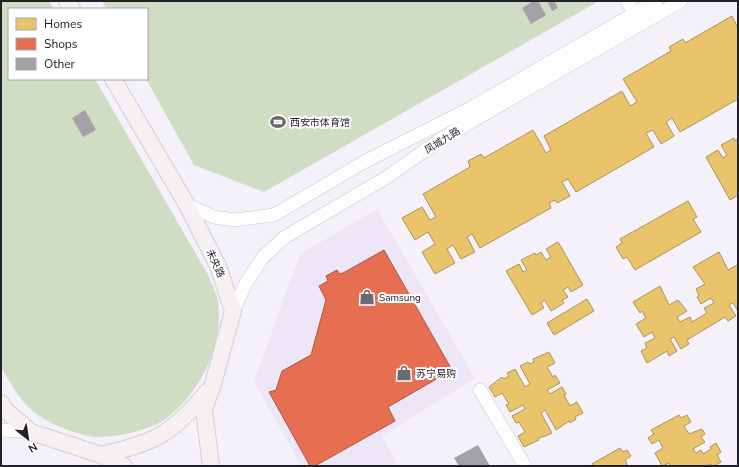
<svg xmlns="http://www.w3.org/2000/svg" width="739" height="467" font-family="'Nunito Sans','Noto Sans SC',sans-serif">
<rect width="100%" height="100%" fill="#f5f1fa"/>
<path fill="#ede6f7" d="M377,209L475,378L382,436L398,466H301L254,381L300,254Z"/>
<g fill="#d0ddc5">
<path d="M1,1H49L54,9H9V79H95L207,273C211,282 216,292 218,301C224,346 200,394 164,420C148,431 107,440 88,436C70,432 47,423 33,411C19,400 10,382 1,367Z"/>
<path d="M102,1H599L264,192L194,165L146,79L147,9H107Z"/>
</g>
<g fill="#e9c46a" stroke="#ae9357">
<path d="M732,16L738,28V99L680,132L672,118L666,122L674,136L661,144L653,130L646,133L654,147L576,192L568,179L562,182L570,196L557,203L555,200L549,203L551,208L480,248L472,234L467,237L475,252L461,259L453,245L447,249L455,263L435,274L422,252L435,244L428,232L415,240L402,218L422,207L430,220L436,217L423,194L470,167L468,161L481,154L484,158L533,130L546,153L551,150L544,136L622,91L630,106L637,102L623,79L671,51L669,47L683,39L685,43Z"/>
<path d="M734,138L735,141L738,139V195L730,200L706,157L718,150L723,158L727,155L721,145Z"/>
<path d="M688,201L697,217L693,219L701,232L635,270L627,257L623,259L616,247L622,243L620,239Z"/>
<path d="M558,242L583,285L571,292L568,287L563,290L568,297L562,300L564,303L551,311L545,300L541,303L544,308L532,315L506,271L519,264L523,272L527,270L521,260L535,253L536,255L541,252L546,260L551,257L546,249Z"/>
<path d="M719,252L728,270L737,265L738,267V311L733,303L729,305L736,316L728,321L725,317L687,340L689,344L681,349L674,337L670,339L677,351L669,356L667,351L647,363L641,351L647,348L645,343L655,338L652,332L644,337L636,324L646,318L642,311L640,313L633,302L660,286L669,305L678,300L687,311L677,317L680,322L690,317L692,322L707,313L704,308L714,303L711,298L701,304L697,297L699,296L696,289L705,284L693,267Z"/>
<path d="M587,299L594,311L554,335L547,323Z"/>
<path d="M549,352L555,363L547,367L553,377L555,375L560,383L547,390L550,394L562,387L566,394L564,395L570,406L577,402L583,413L575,417L576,419L570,423L569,421L556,430L545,410L541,413L552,433L543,437V436L538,439L539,440L524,447L518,436L525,432L519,422L516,423L512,416L525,409L523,405L510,412L506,405L509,404L502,393L495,397L489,387L502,377L504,379L509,376L507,373L515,369L525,387L530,384L520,366L528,362L530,364L534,362L533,359Z"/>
<path d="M679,415L681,418L687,415L691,422L684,426L689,434L702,429L705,434L701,437L705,442L693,449L696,453L701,450L703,454L711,449L710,447L716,443L721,452L717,455L721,462L714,466L709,464L706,466H670L669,463L662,466L655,453L663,448L659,440L652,444L648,438L654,434L651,430Z"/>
<path d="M620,448L623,452L627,450L631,456L625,460L628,466H593L592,464Z"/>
</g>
<path fill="#e76f51" stroke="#ac5745" d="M384,250L452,370L388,407L395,421L315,466H310L269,392L276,390L282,371L311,355L326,300L319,286L328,281L326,276L337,270L340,274L343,273Z"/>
<g fill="#a4a1a9">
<path d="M533,1H538L546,15L531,24L522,8Z"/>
<path d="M547,1H554L558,8L552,11Z"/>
<path d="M85,110L96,130L83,137L72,118Z"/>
<path d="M478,445L490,466H459L454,458Z"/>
</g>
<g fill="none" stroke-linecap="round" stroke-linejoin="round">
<defs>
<g id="minor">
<path d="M627,1L639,21"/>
<path d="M187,205L214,217L235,220L274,215L364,162L471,108L656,1"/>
<path d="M233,311L246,283L263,257L285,237L387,177L441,139L681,1"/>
<path d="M480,390L525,466"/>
<path d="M1,430L31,432"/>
</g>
<g id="major">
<path d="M67,1L72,9"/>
<path d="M113,79L187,205L218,266L233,311L213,384L204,409L211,466"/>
<path d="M1,403L4,409L31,432L101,455L124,466"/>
<path d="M101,455C155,442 170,436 207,392"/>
</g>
</defs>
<use href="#minor" stroke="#c9c5ce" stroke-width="14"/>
<use href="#major" stroke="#cfced3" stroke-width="18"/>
<use href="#minor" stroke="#fefdfe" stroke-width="13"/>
<use href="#major" stroke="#f7f0f2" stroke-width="16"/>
</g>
<defs>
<symbol id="stadium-bare" viewBox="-9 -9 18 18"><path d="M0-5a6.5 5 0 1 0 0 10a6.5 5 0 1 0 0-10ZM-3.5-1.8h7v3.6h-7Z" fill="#6d6973" stroke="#fff" stroke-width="2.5" paint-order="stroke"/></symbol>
<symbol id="shop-bare" viewBox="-9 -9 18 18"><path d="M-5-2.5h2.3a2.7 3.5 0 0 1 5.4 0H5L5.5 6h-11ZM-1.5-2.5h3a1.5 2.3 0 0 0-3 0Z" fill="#6d6973" stroke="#fff" stroke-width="2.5" paint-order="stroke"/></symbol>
</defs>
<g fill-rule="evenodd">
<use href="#stadium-bare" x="267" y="111" width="22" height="22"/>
<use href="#shop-bare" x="356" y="286" width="22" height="22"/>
<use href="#shop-bare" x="393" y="362" width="22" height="22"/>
</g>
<g text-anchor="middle" stroke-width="4" stroke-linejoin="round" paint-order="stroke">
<g font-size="10" fill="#24202a" stroke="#fff" text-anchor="start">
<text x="290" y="126">西安市体育馆</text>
<text x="379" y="301">Samsung</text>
<text x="416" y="377">苏宁易购</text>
</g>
<g font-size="10" fill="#24202a" stroke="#fff">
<text transform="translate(442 140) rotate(-32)" y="4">凤城九路</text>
<text transform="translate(216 263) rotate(66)" y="4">未央路</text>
</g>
</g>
<rect width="739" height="467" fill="none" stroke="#24202a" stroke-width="4"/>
<rect x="8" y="8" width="140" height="72" fill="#ffffff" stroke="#a7a6aa"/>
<rect x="16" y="18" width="20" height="12" fill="#e9c46a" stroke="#a7a6aa"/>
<text x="44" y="28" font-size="12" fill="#24202a">Homes</text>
<rect x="16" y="38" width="20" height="12" fill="#e76f51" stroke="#a7a6aa"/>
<text x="44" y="48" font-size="12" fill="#24202a">Shops</text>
<rect x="16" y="58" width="20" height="12" fill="#a4a1a9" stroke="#a7a6aa"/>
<text x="44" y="68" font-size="12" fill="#24202a">Other</text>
<g transform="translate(28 439) rotate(150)" stroke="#ffffff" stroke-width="3" paint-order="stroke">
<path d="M0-3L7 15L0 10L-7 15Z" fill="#24202a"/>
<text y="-6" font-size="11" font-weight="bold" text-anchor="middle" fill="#24202a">N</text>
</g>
</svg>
